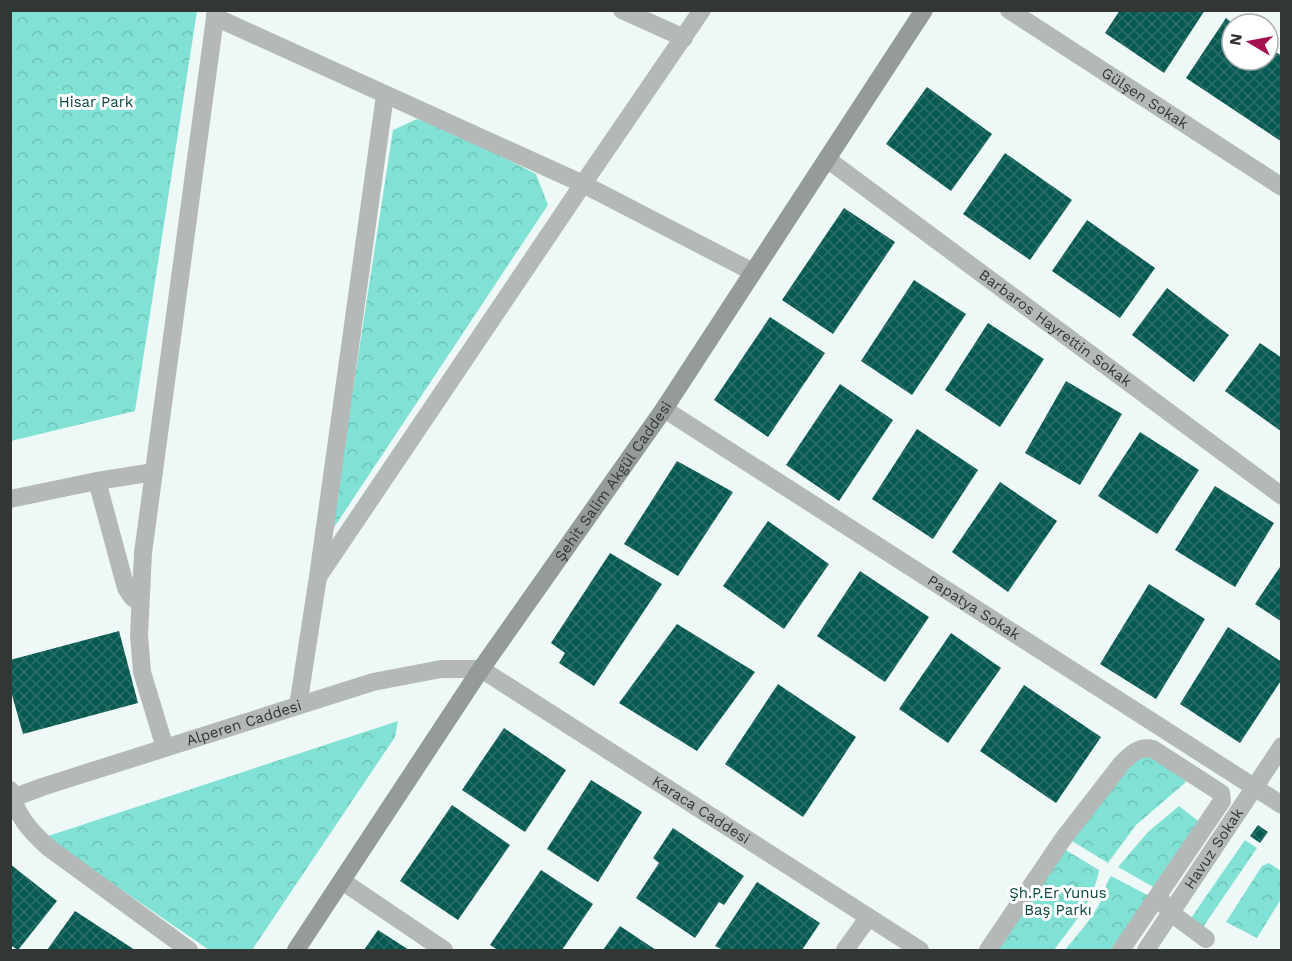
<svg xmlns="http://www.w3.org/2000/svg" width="1292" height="961" font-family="'Work Sans',sans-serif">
<defs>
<pattern id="park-crowns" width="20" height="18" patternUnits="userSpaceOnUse" patternTransform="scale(1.5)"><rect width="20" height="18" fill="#80e1d4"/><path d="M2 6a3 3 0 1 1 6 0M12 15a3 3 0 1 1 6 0" fill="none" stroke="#6fc2b7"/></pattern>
<pattern id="building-cross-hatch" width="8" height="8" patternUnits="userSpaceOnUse" patternTransform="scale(1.5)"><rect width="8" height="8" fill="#075a52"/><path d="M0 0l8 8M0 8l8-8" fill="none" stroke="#2c6f69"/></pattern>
</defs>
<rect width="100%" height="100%" fill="#eef9f7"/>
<g fill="url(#park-crowns)">
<path d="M10,11H197L135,411L11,441Z"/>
<path d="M417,119L458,134L536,174L548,205L331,532L393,130Z"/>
<path d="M398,721L395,737L252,950H209L45,837Z"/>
<path d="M1148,752L1186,779L1185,783L1136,825L1108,863L1067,838L1124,766Z"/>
<path d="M1179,806L1202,824L1157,889L1118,867L1148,832Z"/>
<path d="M1245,840L1257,848L1201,930L1189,921Z"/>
<path d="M1064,849L1099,870C1094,901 1072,926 1054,950H994Z"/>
<path d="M1269,863L1281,871V899L1257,938L1226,922L1262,866Z"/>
<path d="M1111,876L1151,897L1115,950H1065C1077,935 1091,920 1100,903C1105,894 1105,884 1111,876Z"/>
</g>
<g fill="url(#building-cross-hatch)">
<path d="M1120,10H1205L1164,73L1105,33Z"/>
<path d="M1226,18L1232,23V60H1268V47L1282,56V142L1186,78Z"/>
<path d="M927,87L992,134L951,191L886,144Z"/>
<path d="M1005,153L1072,200L1030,260L963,214Z"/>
<path d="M844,208L895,242L833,334L782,300Z"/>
<path d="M1087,220L1155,268L1120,318L1052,271Z"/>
<path d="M914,280L966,314L912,395L861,361Z"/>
<path d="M1167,288L1229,335L1194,382L1132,335Z"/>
<path d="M770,317L825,353L768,437L714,400Z"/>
<path d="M988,323L1044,359L1000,427L945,390Z"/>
<path d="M1260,343L1282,358V432L1225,391Z"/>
<path d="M1066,381L1122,414L1080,485L1025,453Z"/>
<path d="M840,384L893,420L839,501L786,465Z"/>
<path d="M917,429L978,470L933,539L872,499Z"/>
<path d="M1140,432L1199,470L1157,534L1098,496Z"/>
<path d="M677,461L733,492L678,576L624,544Z"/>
<path d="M1000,482L1057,521L1008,592L952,552Z"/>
<path d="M1215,486L1274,523L1235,587L1175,550Z"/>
<path d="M768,521L829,564L784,629L723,586Z"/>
<path d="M610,553L662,584L594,686L559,663L565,653L551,643Z"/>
<path d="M1282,564V622L1255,604Z"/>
<path d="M860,571L929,617L885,682L817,636Z"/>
<path d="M1149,584L1205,619L1156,699L1100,664Z"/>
<path d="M677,624L755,672L697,751L619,703Z"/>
<path d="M1228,627L1282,662V679L1240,743L1180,704Z"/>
<path d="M119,631L138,703L23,734L10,688V660Z"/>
<path d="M951,633L1001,668L948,743L899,709Z"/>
<path d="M778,684L856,737L803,817L725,764Z"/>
<path d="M1024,685L1101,737L1056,803L980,751Z"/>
<path d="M504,728L566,770L525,832L462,790Z"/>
<path d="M591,780L642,812L598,882L547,849Z"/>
<path d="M452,805L510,845L458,920L400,881Z"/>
<path d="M1258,825L1268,832L1260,843L1250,836Z"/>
<path d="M673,828L744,876L724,905L719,902L695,938L636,898L659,863L653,858Z"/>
<path d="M10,864L57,901L18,950L10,945Z"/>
<path d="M541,870L593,904L562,950H498L490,945Z"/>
<path d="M757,882L820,923L802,950H723L715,946Z"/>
<path d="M75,911L135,950H47Z"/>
<path d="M620,926L656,950H603Z"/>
<path d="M378,930L409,950H364Z"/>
</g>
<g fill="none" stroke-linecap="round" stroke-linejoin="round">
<g stroke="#b4b9b8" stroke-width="18">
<path d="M1161,900L1171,913L1206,939"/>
<path d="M988,950L1063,839L1122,763C1131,754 1139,746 1153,749L1221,793L1222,801L1121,950"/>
</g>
<g stroke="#b4b9b8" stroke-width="18">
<path d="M622,10L684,38"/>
<path id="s1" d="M1009,10L1282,187"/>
<path d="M215,17L583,184L753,272"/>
<path id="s2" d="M827,159L1282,496"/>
<path id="s3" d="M664,409L1282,805"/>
<path d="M97,481L126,588L132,597L140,603"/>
<path d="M10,499L97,481L154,472"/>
<path d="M318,577L583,184L702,10"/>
<path d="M298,706L318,577L385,95"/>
<path d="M165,748L142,672L139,635L143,553L216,10"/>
<path d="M10,790C17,816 29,830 49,848L189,950"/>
<path d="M342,881L444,950"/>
<path d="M845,950L868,918"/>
<path id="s4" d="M1146,950L1282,746"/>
</g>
<path stroke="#b4b9b8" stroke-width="18" id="s5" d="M10,799L42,787L373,682L441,669H481L920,950"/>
<path stroke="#949b9a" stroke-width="18" id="s6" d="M296,950L481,669L664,409L924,10"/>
</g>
<g text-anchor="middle" stroke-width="6" stroke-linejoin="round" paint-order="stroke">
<g font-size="15" fill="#323736" stroke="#fff">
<text dy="5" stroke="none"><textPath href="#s1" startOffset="162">Gülşen Sokak</textPath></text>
<text dy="5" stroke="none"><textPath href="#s2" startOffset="284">Barbaros Hayrettin Sokak</textPath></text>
<text dy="5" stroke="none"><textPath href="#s6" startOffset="566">Şehit Salim Akgül Caddesi</textPath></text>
<text dy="5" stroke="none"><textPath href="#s3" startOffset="368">Papatya Sokak</textPath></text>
<text dy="5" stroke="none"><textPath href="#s5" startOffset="246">Alperen Caddesi</textPath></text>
<text dy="5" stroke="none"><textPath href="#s5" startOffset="752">Karaca Caddesi</textPath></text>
<text dy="5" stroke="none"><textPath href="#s4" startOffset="122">Havuz Sokak</textPath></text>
</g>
<g font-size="15" fill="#094841" stroke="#fff">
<text x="96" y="107">Hisar Park</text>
<text x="1058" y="898">Şh.P.Er Yunus<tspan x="1058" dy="17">Baş Parkı</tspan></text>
</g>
</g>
<rect width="1292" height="961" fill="none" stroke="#323736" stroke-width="24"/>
<g transform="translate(1250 42) rotate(280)"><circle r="28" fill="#ffffff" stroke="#adafaf" stroke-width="1.5"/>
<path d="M0-4.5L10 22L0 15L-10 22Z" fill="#a6124f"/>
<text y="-9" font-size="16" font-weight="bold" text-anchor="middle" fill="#323736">N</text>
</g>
</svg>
